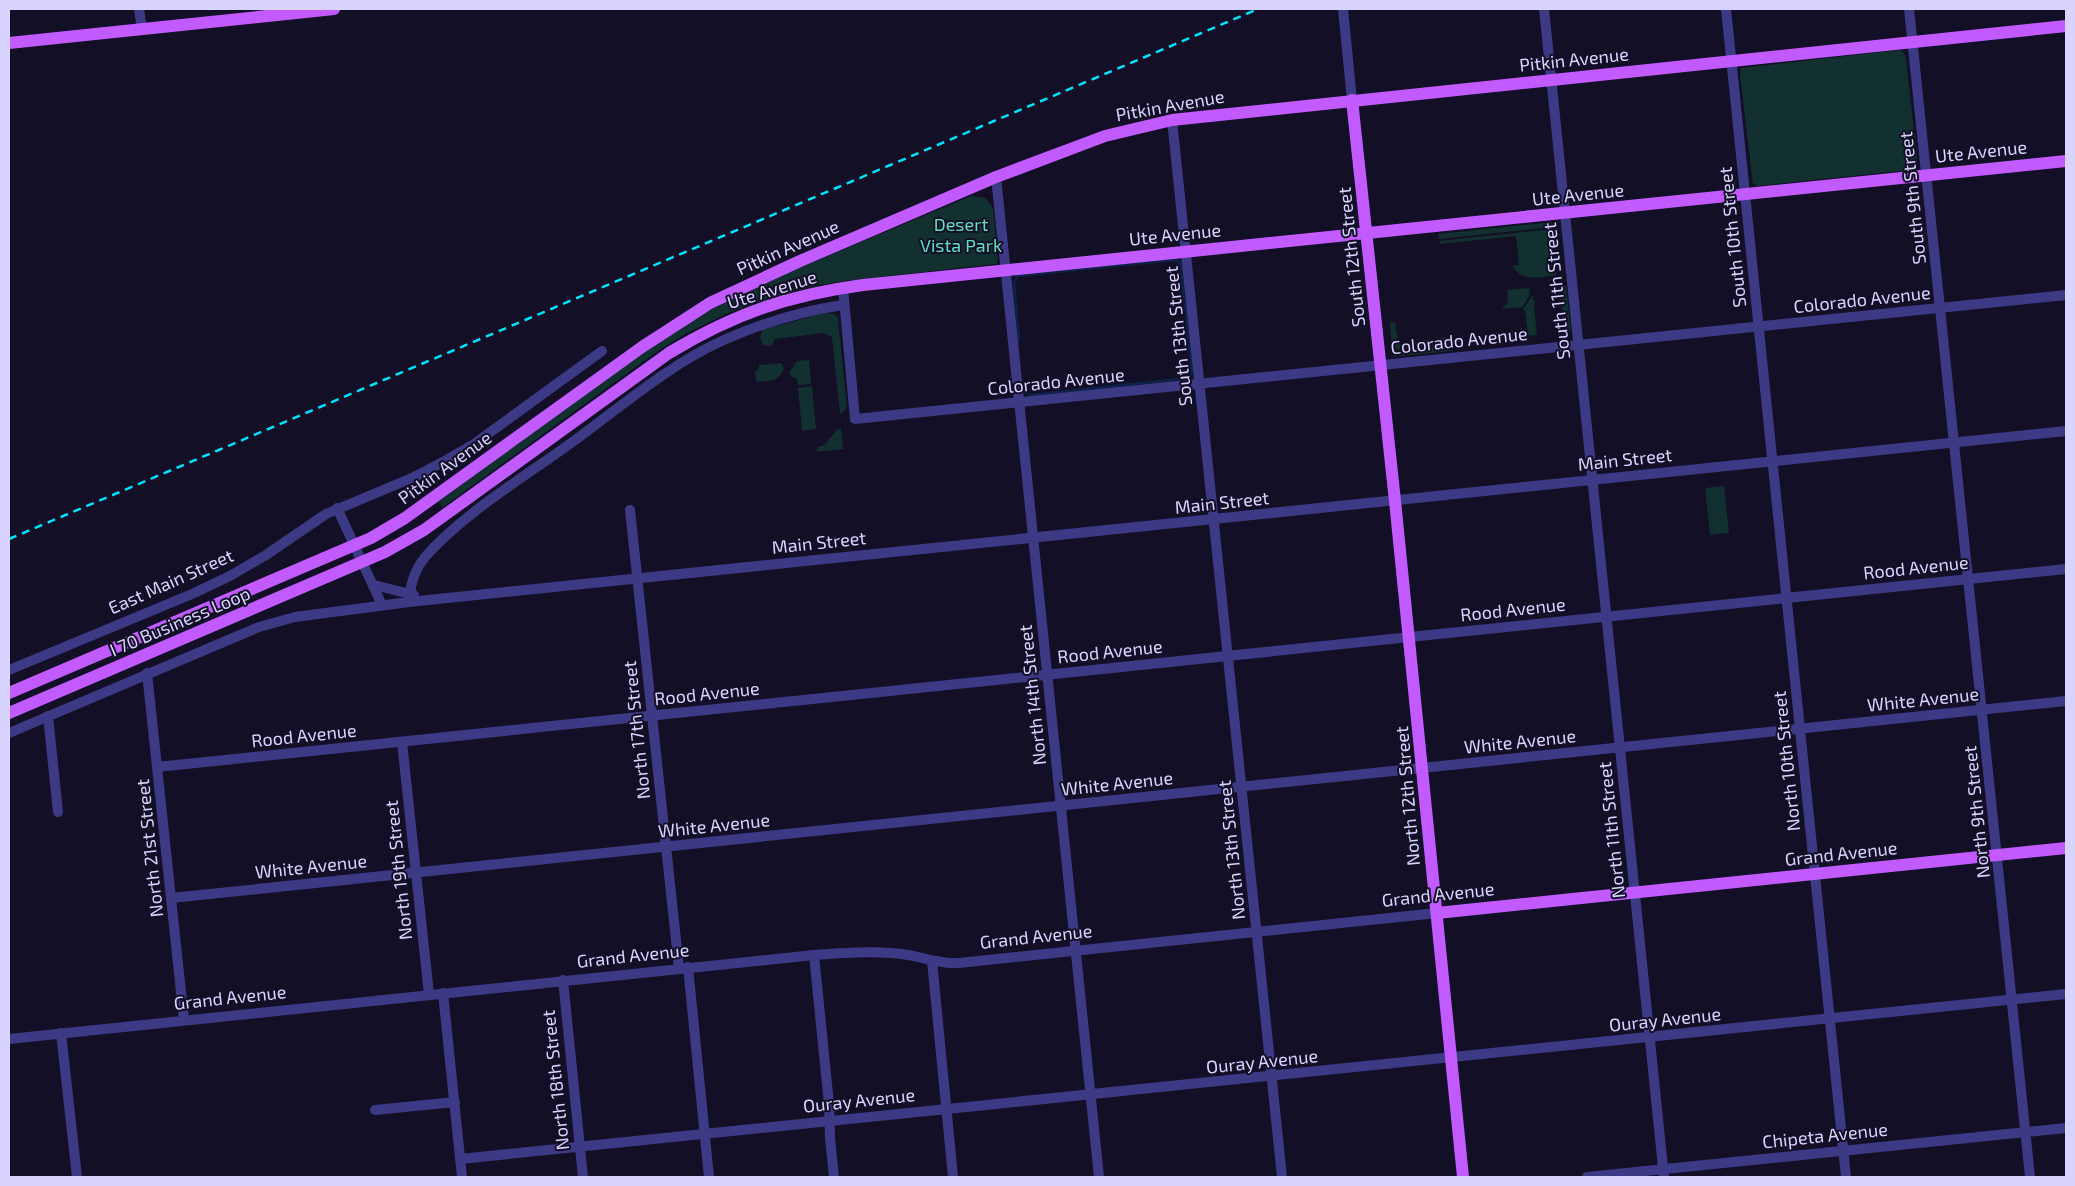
<svg xmlns="http://www.w3.org/2000/svg" width="2075" height="1186" font-family="'Exo 2',sans-serif">
<rect width="100%" height="100%" fill="#130f26"/>
<g fill="#12302f">
<path d="M1899,50L1904,53L1906,58L1917,158L1914,167L1909,170L1757,186L1753,184L1740,75L1741,68Z"/>
<path d="M971,196L986,198L993,208L998,261L996,264L851,280L819,285L776,296L728,313L685,334L658,351L443,507L438,502L611,375L677,330L713,309L799,268Z"/>
<path d="M1552,222L1553,227L1439,239L1438,234Z"/>
<path d="M1552,229L1556,275C1539,277 1524,283 1512,266L1519,265L1516,236L1440,244L1439,241Z"/>
<path d="M1560,284L1566,286L1571,331L1565,332Z"/>
<path d="M1529,288L1530,294L1523,307L1502,309L1508,302L1507,290Z"/>
<path d="M1533,295V300H1535L1534,306L1537,335L1508,338V331L1520,332L1521,334L1522,332L1524,334L1528,333L1525,311L1523,309Z"/>
<path d="M825,313L834,314L838,318L847,407L842,413H840L832,337L824,333L775,339L771,346L763,345L760,338L762,330Z"/>
<path d="M1395,322L1398,343L1448,337L1451,344L1392,350L1390,323Z"/>
<path d="M1452,345L1451,351L1393,357V352Z"/>
<path d="M809,360L811,384L798,385L797,378L792,377L789,373L797,361Z"/>
<path d="M781,363L784,368C777,383 773,380 758,382L756,380L755,372L759,368V365Z"/>
<path d="M812,386L816,429L802,431L798,388Z"/>
<path d="M838,429H841L843,449L816,452L818,447C829,444 830,436 838,429Z"/>
<path d="M1724,486L1729,533L1710,535L1705,488Z"/>
</g>
<g fill="none" stroke-linecap="round" stroke-linejoin="round">
<path stroke="#0c2248" stroke-width="2.5" d="M1019,341L1014,283L1017,276L1174,260L1180,262L1192,371L1190,378L1030,395L1025,392L1024,387"/>
<g stroke="#3d3a85" stroke-width="10">
<path d="M139,9L142,29"/>
<path d="M1343,9L1352,100"/>
<path d="M1544,9L1664,1177"/>
<path d="M1726,9L1846,1177"/>
<path d="M1909,9L2030,1177"/>
<path d="M1172,120L1282,1177"/>
<path d="M996,177L1099,1177"/>
<path d="M843,288L855,419L2066,295"/>
<path d="M337,508L382,605"/>
<path d="M630,510L679,968"/>
<path d="M374,585L414,595"/>
<path d="M410,595C411,581 417,567 425,557C465,512 523,478 571,443C618,409 671,363 724,340C762,323 803,311 843,305"/>
<path d="M9,670L192,594L230,576L266,555L326,514L414,477L443,462L474,444L602,351"/>
<path d="M147,673L184,1020"/>
<path d="M48,716L58,812"/>
<path d="M9,733L259,627L295,617L409,602L2066,431"/>
<path d="M402,742L429,994"/>
<path d="M157,767L2066,569"/>
<path d="M171,898L2066,701"/>
<path d="M814,955L829,1104L830,1138L834,1177"/>
<path d="M932,961L953,1177"/>
<path d="M688,967L709,1177"/>
<path d="M563,980L583,1177"/>
<path d="M443,993L462,1177"/>
<path d="M61,1033L77,1177"/>
<path d="M9,1039L814,955C844,953 878,950 908,955C926,958 941,964 959,963L1437,913"/>
<path d="M375,1110L455,1102"/>
<path d="M460,1159L2066,994"/>
<path d="M1587,1177L2066,1128"/>
</g>
<g stroke="#c25bff" stroke-width="12">
<path d="M9,43L334,9"/>
<path d="M1352,100L1395,501L1463,1177"/>
<path d="M9,693L371,538L405,518L642,347L710,303L800,261L996,177L1105,136L1172,120L2066,26"/>
<path d="M9,713L385,552L424,530L669,353C734,314 788,295 863,285L2066,161"/>
<path d="M1437,913L2066,848"/>
</g>
<path stroke="#00e5ff" stroke-width="2.5" stroke-dasharray="8 6" stroke-linecap="butt" d="M9,539L1258,9"/>
</g>
<g text-anchor="middle" stroke-width="4" stroke-linejoin="round" paint-order="stroke">
<g font-size="18" fill="#d9d4ff" stroke="#130f26">
<text transform="translate(1574 60) rotate(-6)" y="6">Pitkin Avenue</text>
<text transform="translate(1170 106) rotate(-10)" y="6">Pitkin Avenue</text>
<text transform="translate(1981 152) rotate(-6)" y="6">Ute Avenue</text>
<text transform="translate(1578 195) rotate(-6)" y="6">Ute Avenue</text>
<text transform="translate(1913 198) rotate(-96)" y="6">South 9th Street</text>
<text transform="translate(1175 235) rotate(-6)" y="6">Ute Avenue</text>
<text transform="translate(1733 237) rotate(-96)" y="6">South 10th Street</text>
<text transform="translate(788 248) rotate(-24)" y="6">Pitkin Avenue</text>
<text transform="translate(1352 257) rotate(-96)" y="6">South 12th Street</text>
<text transform="translate(772 290) rotate(-17)" y="6">Ute Avenue</text>
<text transform="translate(1557 291) rotate(-96)" y="6">South 11th Street</text>
<text transform="translate(1862 300) rotate(-6)" y="6">Colorado Avenue</text>
<text transform="translate(1179 336) rotate(-96)" y="6">South 13th Street</text>
<text transform="translate(1459 341) rotate(-6)" y="6">Colorado Avenue</text>
<text transform="translate(1056 382) rotate(-6)" y="6">Colorado Avenue</text>
<text transform="translate(1625 460) rotate(-6)" y="6">Main Street</text>
<text transform="translate(445 468) rotate(-36)" y="6">Pitkin Avenue</text>
<text transform="translate(1222 503) rotate(-6)" y="6">Main Street</text>
<text transform="translate(819 543) rotate(-6)" y="6">Main Street</text>
<text transform="translate(1916 568) rotate(-6)" y="6">Rood Avenue</text>
<text transform="translate(171 582) rotate(-24)" y="6">East Main Street</text>
<text transform="translate(1513 610) rotate(-6)" y="6">Rood Avenue</text>
<text transform="translate(180 622) rotate(-23)" y="6">I 70 Business Loop</text>
<text transform="translate(1110 652) rotate(-6)" y="6">Rood Avenue</text>
<text transform="translate(707 694) rotate(-6)" y="6">Rood Avenue</text>
<text transform="translate(1033 695) rotate(-96)" y="6">North 14th Street</text>
<text transform="translate(1923 700) rotate(-6)" y="6">White Avenue</text>
<text transform="translate(637 730) rotate(-96)" y="6">North 17th Street</text>
<text transform="translate(304 736) rotate(-6)" y="6">Rood Avenue</text>
<text transform="translate(1520 742) rotate(-6)" y="6">White Avenue</text>
<text transform="translate(1787 761) rotate(-96)" y="6">North 10th Street</text>
<text transform="translate(1117 784) rotate(-6)" y="6">White Avenue</text>
<text transform="translate(1408 796) rotate(-95)" y="6">North 12th Street</text>
<text transform="translate(1977 812) rotate(-96)" y="6">North 9th Street</text>
<text transform="translate(714 826) rotate(-6)" y="6">White Avenue</text>
<text transform="translate(1612 830) rotate(-96)" y="6">North 11th Street</text>
<text transform="translate(150 848) rotate(-96)" y="6">North 21st Street</text>
<text transform="translate(1232 850) rotate(-96)" y="6">North 13th Street</text>
<text transform="translate(1841 854) rotate(-6)" y="6">Grand Avenue</text>
<text transform="translate(311 867) rotate(-6)" y="6">White Avenue</text>
<text transform="translate(399 870) rotate(-96)" y="6">North 19th Street</text>
<text transform="translate(1438 895) rotate(-6)" y="6">Grand Avenue</text>
<text transform="translate(1036 937) rotate(-6)" y="6">Grand Avenue</text>
<text transform="translate(633 956) rotate(-6)" y="6">Grand Avenue</text>
<text transform="translate(230 998) rotate(-6)" y="6">Grand Avenue</text>
<text transform="translate(1665 1020) rotate(-6)" y="6">Ouray Avenue</text>
<text transform="translate(1262 1062) rotate(-6)" y="6">Ouray Avenue</text>
<text transform="translate(556 1080) rotate(-96)" y="6">North 18th Street</text>
<text transform="translate(859 1101) rotate(-6)" y="6">Ouray Avenue</text>
<text transform="translate(1825 1136) rotate(-6)" y="6">Chipeta Avenue</text>
</g>
<g font-size="18" fill="#5fe0c0" stroke="#130f26">
<text x="961" y="231">Desert<tspan x="961" dy="21">Vista Park</tspan></text>
</g>
</g>
<rect width="2075" height="1186" fill="none" stroke="#d9d4ff" stroke-width="20"/>
</svg>
